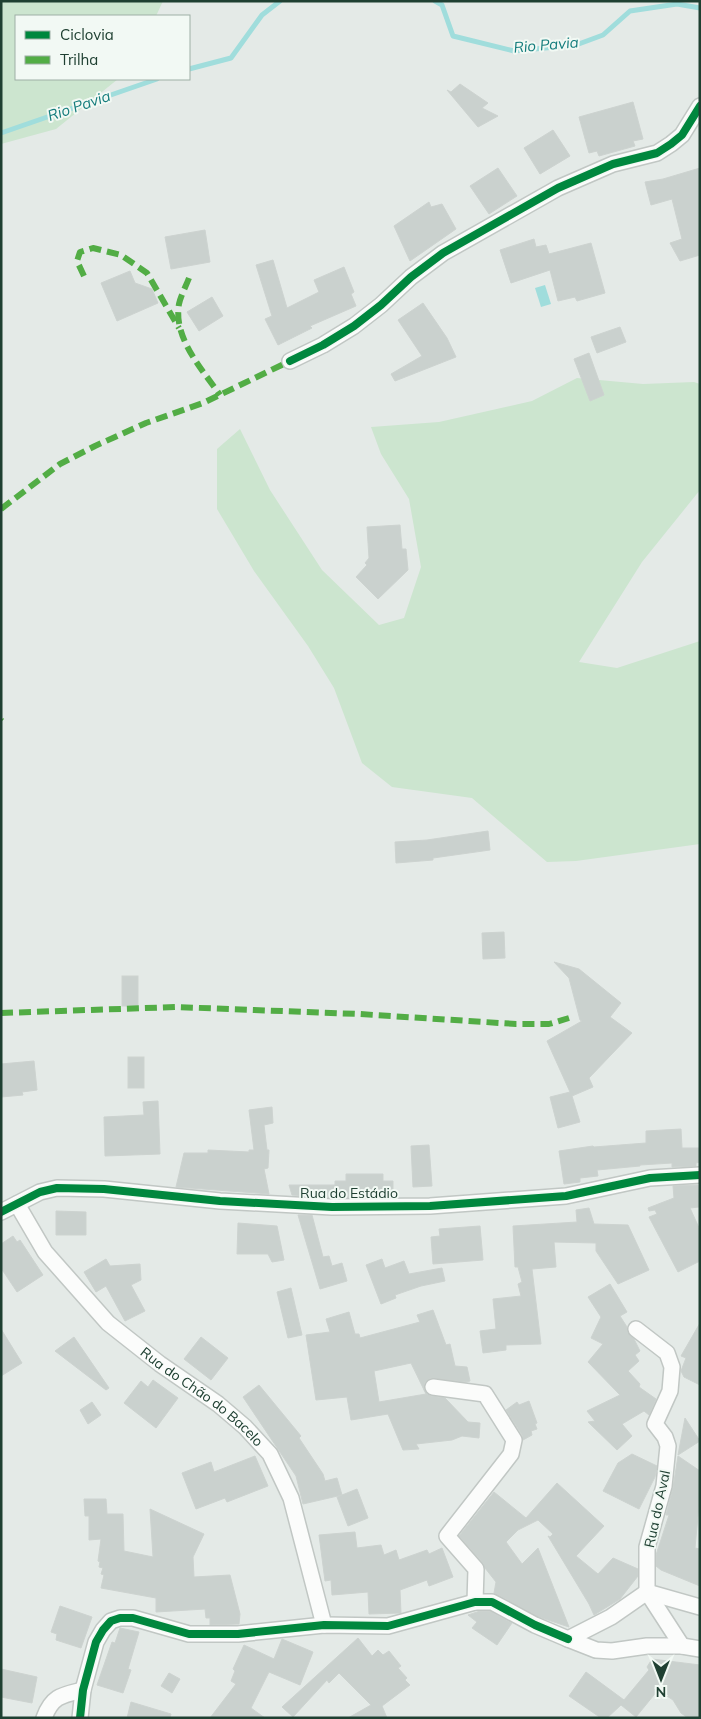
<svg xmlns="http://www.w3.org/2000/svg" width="701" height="1719" font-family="Mulish,sans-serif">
<rect width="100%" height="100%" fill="#e4eae7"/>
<g fill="#cce5cf">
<path d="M1,1H163L156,16H16V79H118L56,129L1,144Z"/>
<path d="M577,378L643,384L694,382L700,384V490L642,562L579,662L617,668L700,641V844L576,861L547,862L472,798L392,787L362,763L334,688L308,646L254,571L217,509V449L240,429L270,490L322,570L379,625L404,618L421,567L409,499L381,454L371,427L439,422L532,401Z"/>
</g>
<path fill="#a0dddc" d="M545,285L551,304L541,307L535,288Z"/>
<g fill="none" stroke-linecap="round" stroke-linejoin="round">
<g stroke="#a0dddc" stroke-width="5">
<path d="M435,1L442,5L453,36L514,51L576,45L603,35L630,11L677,4L700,8"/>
<path d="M189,69L231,58L262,15L280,1"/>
<path d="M1,133L157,79"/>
</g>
</g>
<g fill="#cad1ce" stroke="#cdd3d0" fill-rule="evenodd">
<path d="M460,84L488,103L482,108L498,116L478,127L447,90L451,92Z"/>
<path d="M633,102L643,139L633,141L635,146L599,156L597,151L589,153L579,117Z"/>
<path d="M553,130L570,156L540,174L524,148Z"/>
<path d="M498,168L517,196L489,214L470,186Z"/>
<path d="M700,168V255L680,261L670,243L682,239L672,199L651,205L645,182L663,179Z"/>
<path d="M429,202L431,207L442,204L456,229L410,261L394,226Z"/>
<path d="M205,230L210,262L171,269L165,237Z"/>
<path d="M534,239L536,247L546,245L549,254L591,243L605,293L577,301L575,297L558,301L550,270L511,283L500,250Z"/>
<path d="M273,260L287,308L319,292L314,280L344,267L354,292L351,294L356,306L310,326L312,328L278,345L265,319L272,316L256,265Z"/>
<path d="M130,271L135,283L152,289L158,303L117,321L101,283Z"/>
<path d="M212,297L223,316L199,331L187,312Z"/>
<path d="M423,303L447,338L456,357L395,381L391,374L422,356L398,320Z"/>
<path d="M620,327L626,342L597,353L591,337Z"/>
<path d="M589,353L604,395L590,401L574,359Z"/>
<path d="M400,525L402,549H406L408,570L378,599L356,577L367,565L365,563L369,558L367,527Z"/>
<path d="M488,831L490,850L433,858V860L396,863L395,842L427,840Z"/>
<path d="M504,932L505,958L483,959L482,933Z"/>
<path d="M554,962L579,969L621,1003L610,1017L632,1033L589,1078L593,1087L572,1096L580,1122L558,1128L550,1097L570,1092L547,1041L582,1021L580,1020L569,978Z"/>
<rect x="122" y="976" width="16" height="30"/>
<rect x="128" y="1057" width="16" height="31"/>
<path d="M34,1061L37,1090L22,1092L23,1095L1,1097V1064Z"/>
<path d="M158,1101L160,1154L105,1156L104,1117L144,1115L143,1102Z"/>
<path d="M272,1107L273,1123L264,1125L267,1150H269L268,1168L264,1169L269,1194L176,1187L184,1153H208V1150L249,1152V1150H254L249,1110Z"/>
<path d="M681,1129L682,1148H700V1162L696,1163V1166L672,1167V1163L640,1165V1166L597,1170L598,1176L580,1178V1182L564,1184L559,1151L593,1146L594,1147L646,1143V1131Z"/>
<path d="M429,1145L432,1186L413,1187L411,1146Z"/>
<path d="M346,1174H383V1181H393V1197L332,1198L292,1195L289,1185H335V1181H346Z"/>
<path d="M698,1185L699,1207L690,1208L700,1230V1261L678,1272L649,1217L657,1214L655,1210L649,1211L648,1208L674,1198L673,1186Z"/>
<path d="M589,1208L594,1224L628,1225L649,1270L618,1284L596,1251V1243L554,1242L556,1267L532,1269L541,1344L506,1345V1350L483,1353L480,1331L496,1329L493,1299L521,1296L518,1284L522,1282L518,1267H515L513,1226L577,1222L576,1210Z"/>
<path d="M56,1211L86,1212V1235H56Z"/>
<path d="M298,1215H312L323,1257L329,1256L332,1266L342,1263L347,1281L320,1289Z"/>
<path d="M238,1223L277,1226L284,1260L272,1262L268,1254H237Z"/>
<path d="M480,1226L483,1260L433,1264L431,1237L440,1236L439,1229Z"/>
<path d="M13,1236L17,1242L20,1240L43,1275L17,1292L1,1268V1244Z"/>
<path d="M106,1259L110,1266L140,1264L141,1280L131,1285L145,1311L125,1321L106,1286L96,1292L84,1272Z"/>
<path d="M382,1259L385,1268L404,1261L409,1274L442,1268L445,1281L421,1286L395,1295L396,1298L381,1304L366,1265Z"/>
<path d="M610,1284L627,1312L620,1316L627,1327L628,1333L634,1339L640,1351L635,1355L639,1361L628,1371L640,1384L639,1387L656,1399L649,1415L644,1411L622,1424L632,1436L617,1450L588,1422L595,1421L587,1411L620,1395L588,1362L603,1344L591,1338L601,1317L588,1297Z"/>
<path d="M291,1288L302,1335L288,1338L277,1292Z"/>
<path d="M433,1310L446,1345L450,1344L455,1366L467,1367L470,1381L466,1382L430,1378L425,1382L424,1390L427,1394L431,1396L445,1398L468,1422L480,1423L479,1438L462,1436L452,1440L416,1444L419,1449L403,1450L388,1414L351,1420L347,1397L316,1400L306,1335L330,1332L326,1319L349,1312L355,1334H359L360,1338L420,1322L417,1315ZM411,1363L426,1394L379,1402L374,1371Z"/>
<path d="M700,1323V1385L684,1377L681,1371L686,1358L681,1356Z"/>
<path d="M1,1329L22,1363L1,1376Z"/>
<path d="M74,1337L109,1388L106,1390L55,1351Z"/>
<path d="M201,1337L228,1358L211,1380L184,1359Z"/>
<path d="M153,1380L178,1398L156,1428L124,1403L141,1381L148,1387Z"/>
<path d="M259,1385L301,1436L299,1438L323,1474L325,1481L337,1478L342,1495L303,1504L296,1476L243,1397Z"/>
<path d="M529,1401L537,1423L535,1424L537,1429L531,1431L532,1435L523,1440L522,1435L506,1410L517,1402L519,1405Z"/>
<path d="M92,1402L101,1415L88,1424L80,1410Z"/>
<path d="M685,1418L700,1441L678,1455Z"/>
<path d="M632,1454L657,1466L655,1477L639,1509L603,1491L618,1463Z"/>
<path d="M255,1456L268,1486L227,1502L225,1498L196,1509L182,1473L211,1462L214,1472Z"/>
<path d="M678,1456L700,1471V1495L695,1548L700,1549V1586L661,1570L656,1566V1555L669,1515H666L673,1488Z"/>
<path d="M557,1483L604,1526L576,1556L598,1574L613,1558L638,1569V1576L620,1599L594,1615L589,1604L548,1536L550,1537L553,1534L538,1520L518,1530L506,1542L522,1564L538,1548L569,1627L539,1617L494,1593L496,1582L485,1568L483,1563L459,1536L494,1492L526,1518Z"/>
<path d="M357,1489L368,1518L348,1526L337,1497Z"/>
<path d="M84,1499H106L107,1514H123L124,1551L153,1557L150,1509L204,1534L193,1557L194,1577L230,1575L240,1614L239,1624L210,1625V1618H206L205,1609L156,1612V1598L101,1588L104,1575L101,1574L103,1568L99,1567L100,1562L98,1561L101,1539L89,1540V1516H85Z"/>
<path d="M355,1532L357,1548L381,1545L384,1555L396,1550L399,1560L427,1550L429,1554L442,1548L453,1577L429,1586L427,1580L400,1590L401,1613L369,1614L368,1592L332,1595L331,1580L325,1581L319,1535Z"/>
<path d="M60,1606L92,1617L81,1648L56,1640L57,1634L51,1632Z"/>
<path d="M480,1611H490L512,1623L497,1645L472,1628L477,1622L468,1615Z"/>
<path d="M120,1628L139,1632L128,1669L131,1670L123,1693L97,1685L112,1642L115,1643Z"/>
<path d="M358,1638L372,1656L378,1650L383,1655L389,1651L401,1666L398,1668L407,1678L405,1680L410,1685L382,1706L387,1718H348L371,1705L339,1673L329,1683L327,1680L293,1717L282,1707Z"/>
<path d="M282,1639L313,1652L300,1685L269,1672L251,1708L265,1718H210L236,1684L231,1681L235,1671L233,1669L244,1645L274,1659Z"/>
<path d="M652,1659L700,1665V1718H688L681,1713L673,1700L658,1690L636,1717L621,1705L607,1718H601L569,1696L586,1672L624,1700L649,1670L647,1667Z"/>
<path d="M1,1669L37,1677L32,1703L1,1697Z"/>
<path d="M169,1673L180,1679L172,1693L161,1686Z"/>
<path d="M131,1702L171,1714L170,1718H127Z"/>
</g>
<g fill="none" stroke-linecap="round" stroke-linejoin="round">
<defs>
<g id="street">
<path d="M290,361L323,345L354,326L381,305L411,277L443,253L558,188L613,164L657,153L671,144L682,135L700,106"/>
<path id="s1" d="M17,1204L45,1252L108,1323L160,1364L218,1404L245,1427L270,1454L291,1498L324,1625"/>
<path d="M1,1212L40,1192L57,1188L104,1189L220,1201L332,1207L430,1206L566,1196L650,1178L700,1175"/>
<path d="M636,1329L667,1353L672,1367L670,1391L655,1424L665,1437L668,1446L664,1486L647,1547V1592L682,1646"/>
<path d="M433,1387L485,1394L514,1440L511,1454L447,1536L476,1569L475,1602"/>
<path d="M700,1607L647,1592L611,1617L568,1639L596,1650L612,1651L647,1646H682L700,1649"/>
<path d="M44,1718C52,1696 62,1695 83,1690"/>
<path d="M80,1718L83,1690L96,1642L103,1630L111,1621L120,1618H133L189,1634H238L324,1625L388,1626L475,1602H492L535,1625L568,1639"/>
</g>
</defs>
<use href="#street" stroke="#c1c7c4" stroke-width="18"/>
<use href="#street" stroke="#fbfcfb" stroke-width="15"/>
<g stroke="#52ad45" stroke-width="6" stroke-dasharray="12 6" stroke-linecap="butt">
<path d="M84,276L77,261L80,252L93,248L121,255L147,273L179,328"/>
<path d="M189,278C186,286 181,295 179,304C173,338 202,369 220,395"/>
<path d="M1,509L60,464L95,446L146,423L203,403L290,361"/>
<path d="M1,720L2,721"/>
<path d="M1,1013L176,1007L359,1014L516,1024H549L569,1018"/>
</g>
<defs>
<g id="cycleway">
<path d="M290,361L323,345L354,326L381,305L411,277L443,253L558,188L613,164L657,153L671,144L682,135L700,106"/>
<path d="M1,1212L40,1192L57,1188L104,1189L220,1201L332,1207L430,1206L566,1196L650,1178L700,1175"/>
<path d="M80,1718L83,1690L96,1642L103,1630L111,1621L120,1618H133L189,1634H238L324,1625L388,1626L475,1602H492L535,1625L568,1639"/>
</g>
</defs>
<use href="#cycleway" stroke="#f2f9f4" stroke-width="11"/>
<use href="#cycleway" stroke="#00873e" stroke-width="8"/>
</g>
<g text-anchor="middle" stroke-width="4" stroke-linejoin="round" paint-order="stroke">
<g font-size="14" fill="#1f4032" stroke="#f2f9f4">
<text x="349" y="1198">Rua do Estádio</text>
<text dy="5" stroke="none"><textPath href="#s1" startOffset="270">Rua do Chão do Bacelo</textPath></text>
<text transform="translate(657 1509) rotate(-78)" y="5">Rua do Aval</text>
</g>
<g font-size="15" font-style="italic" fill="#137c7c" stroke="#f2f9f4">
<text transform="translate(546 45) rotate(-5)" y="5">Rio Pavia</text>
<text transform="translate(79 106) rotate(-19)" y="5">Rio Pavia</text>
</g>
</g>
<rect width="701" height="1719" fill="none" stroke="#1f4032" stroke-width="5"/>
<rect x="15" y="15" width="175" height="65" fill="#f2f9f4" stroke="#9eafa6"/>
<rect x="25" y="31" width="25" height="8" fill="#00873e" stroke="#9eafa6"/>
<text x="60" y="40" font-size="15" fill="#1f4032">Ciclovia</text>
<rect x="25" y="56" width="25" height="8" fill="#52ad45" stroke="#9eafa6"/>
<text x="60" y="65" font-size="15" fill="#1f4032">Trilha</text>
<g transform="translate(661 1679) rotate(180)" stroke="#f2f9f4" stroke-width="4" paint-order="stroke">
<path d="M0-4L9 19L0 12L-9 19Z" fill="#1f4032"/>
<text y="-8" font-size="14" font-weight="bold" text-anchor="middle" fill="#1f4032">N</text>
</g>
</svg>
